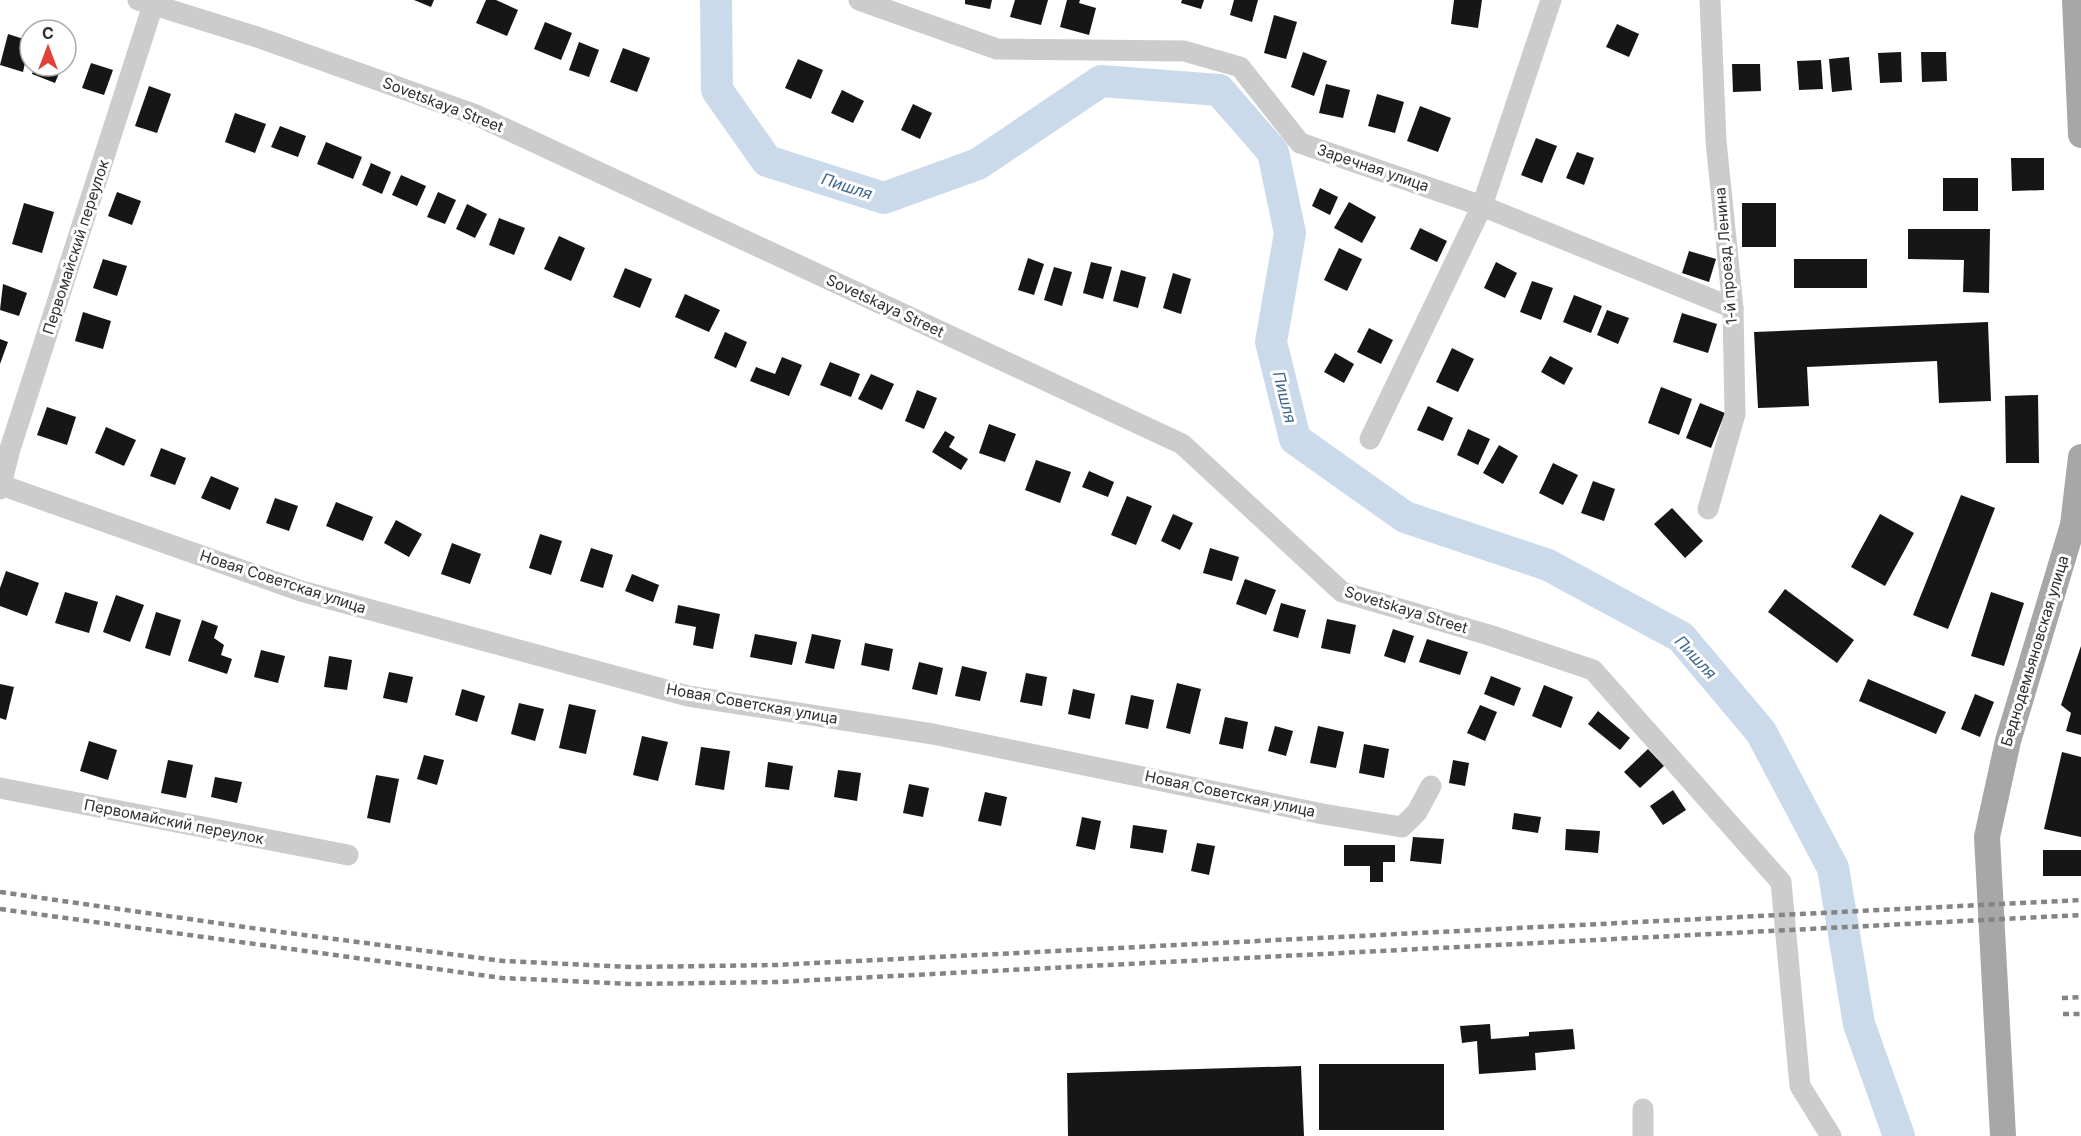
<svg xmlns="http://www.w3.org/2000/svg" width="2081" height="1136" font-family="Inter,sans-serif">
<rect width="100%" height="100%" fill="#fff"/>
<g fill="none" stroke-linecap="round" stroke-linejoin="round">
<path stroke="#cadaeb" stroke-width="32" d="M716,0L717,90L767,161L884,198L978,164L1101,81L1219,90L1273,152L1290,233L1271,342L1295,439L1405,517L1548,565L1681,637L1761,732L1833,868L1859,1024L1899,1136"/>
</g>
<g fill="#161616">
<path d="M414,0H434L431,7Z"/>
<path d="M486,0H496L518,10L507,36L476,23Z"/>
<path d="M965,0H992L990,9L965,4Z"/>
<path d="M1015,0H1048L1041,25L1010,17Z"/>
<path d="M1067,0H1080L1079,3L1096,8L1089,35L1060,27Z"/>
<path d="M1182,0H1204L1201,9L1181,3Z"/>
<path d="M1234,0H1258L1252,22L1230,15Z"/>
<path d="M1454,0H1482L1478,28L1451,24Z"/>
<path d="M1274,15L1297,22L1286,59L1264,53Z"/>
<path d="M545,22L572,33L561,60L534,49Z"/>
<path d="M1617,24L1639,34L1629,57L1606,47Z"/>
<path d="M8,34L30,41L23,72L0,65Z"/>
<path d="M579,42L599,50L589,77L569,70Z"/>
<path d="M623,48L650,58L637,92L610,82Z"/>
<path d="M1303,52L1327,61L1314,96L1291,87Z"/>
<path d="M1901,52L1902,82L1880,83L1878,53Z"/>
<path d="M1921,52H1946L1947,81L1922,82Z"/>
<path d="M1849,57L1852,90L1832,92L1829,59Z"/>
<path d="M798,59L823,70L811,99L785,88Z"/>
<path d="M1821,60L1823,89L1799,90L1797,61Z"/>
<path d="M91,63L113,70L104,95L82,88Z"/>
<path d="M1732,64H1760L1761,91L1733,92Z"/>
<path d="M35,66H62L55,83L32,74Z"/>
<path d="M1326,84L1350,90L1343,118L1319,113Z"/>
<path d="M149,86L171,94L157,133L135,126Z"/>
<path d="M842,90L864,101L853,123L831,113Z"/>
<path d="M1377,94L1404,102L1395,133L1368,126Z"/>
<path d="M913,104L932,113L920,139L901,130Z"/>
<path d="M1420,106L1451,118L1438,152L1407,141Z"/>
<path d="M235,113L266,124L255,153L225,142Z"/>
<path d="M280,126L306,136L298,157L271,147Z"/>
<path d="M1536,138L1557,146L1542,183L1521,175Z"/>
<path d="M326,142L362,157L353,179L317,164Z"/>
<path d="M1577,152L1594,158L1584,185L1566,178Z"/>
<path d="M2011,158H2044V190L2012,191Z"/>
<path d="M371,163L391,172L382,194L362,185Z"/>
<path d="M401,175L426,186L417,206L392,195Z"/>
<rect x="1943" y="178" width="35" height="33"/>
<path d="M1320,188L1338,197L1330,215L1312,206Z"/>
<path d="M117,192L141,201L132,225L108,216Z"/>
<path d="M438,192L456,200L445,224L427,217Z"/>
<path d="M1349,202L1376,217L1362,243L1334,228Z"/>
<path d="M24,203L54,212L42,253L12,244Z"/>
<rect x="1742" y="203" width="34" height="44"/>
<path d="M467,204L487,214L475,238L456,229Z"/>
<path d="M499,218L525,228L514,255L489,245Z"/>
<path d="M1420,228L1447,241L1437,262L1410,249Z"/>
<path d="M1908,229H1990L1989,293L1963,292L1964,260L1908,259Z"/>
<path d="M559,236L585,248L571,281L544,269Z"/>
<path d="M1339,248L1362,259L1347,291L1324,280Z"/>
<path d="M1689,251L1716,259L1709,282L1682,273Z"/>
<path d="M1028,258L1044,264L1034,295L1018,290Z"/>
<path d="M103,259L127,266L117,296L93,288Z"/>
<rect x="1794" y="259" width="73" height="29"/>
<path d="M1091,262L1112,267L1103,299L1083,293Z"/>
<path d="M1496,262L1517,273L1505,298L1484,288Z"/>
<path d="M1054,267L1072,272L1062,306L1044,300Z"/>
<path d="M625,268L652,279L640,308L613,297Z"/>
<path d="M1121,270L1146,277L1138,308L1113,301Z"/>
<path d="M1173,273L1191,279L1181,314L1163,308Z"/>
<path d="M1532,281L1553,288L1541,320L1520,312Z"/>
<path d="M3,284L27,293L19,316L0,310Z"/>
<path d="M685,294L720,310L709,332L675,317Z"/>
<path d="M1574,295L1602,306L1591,333L1563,322Z"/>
<path d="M1607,310L1629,318L1618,344L1597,335Z"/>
<path d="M83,312L111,321L103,349L75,341Z"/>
<path d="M1682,313L1717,324L1708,353L1673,342Z"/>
<path d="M1988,322L1991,401L1939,403L1937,361L1807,367L1809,406L1758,408L1754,332Z"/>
<path d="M1369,328L1393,340L1381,364L1357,352Z"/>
<path d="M725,332L747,342L736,368L714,358Z"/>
<path d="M0,339L8,342L0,364Z"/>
<path d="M1452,348L1474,359L1458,392L1436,382Z"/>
<path d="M1335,353L1354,364L1344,383L1324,372Z"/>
<path d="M1550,356L1573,368L1564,385L1541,372Z"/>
<path d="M782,357L802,365L789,396L750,381L756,367L775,374Z"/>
<path d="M830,362L860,374L851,397L820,385Z"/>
<path d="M871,374L894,384L882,410L858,399Z"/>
<path d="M1661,387L1692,399L1679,435L1648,423Z"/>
<path d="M917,390L937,398L924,429L905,421Z"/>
<path d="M2038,395L2039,463H2006L2005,396Z"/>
<path d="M1700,403L1725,413L1711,448L1686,438Z"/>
<path d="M1428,406L1453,418L1443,441L1417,430Z"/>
<path d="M47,407L76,417L67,445L37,435Z"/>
<path d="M989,424L1016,434L1005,462L979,453Z"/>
<path d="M106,427L136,440L124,466L95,453Z"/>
<path d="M1468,429L1490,439L1478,465L1457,455Z"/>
<path d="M945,431L955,437L949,447L968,459L961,470L932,452Z"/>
<path d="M1499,445L1518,456L1503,484L1483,473Z"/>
<path d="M161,448L186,458L175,485L150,476Z"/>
<path d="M1036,460L1071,472L1060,503L1025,490Z"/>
<path d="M1553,463L1578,475L1563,505L1539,493Z"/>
<path d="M1089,471L1114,482L1108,497L1082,487Z"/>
<path d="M211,476L239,488L230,510L201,498Z"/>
<path d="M1593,481L1615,489L1604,521L1581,513Z"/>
<path d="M1961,495L1995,508L1948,629L1913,615Z"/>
<path d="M1127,496L1152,506L1136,545L1111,535Z"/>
<path d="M275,498L298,506L289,531L266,523Z"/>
<path d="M336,502L373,517L363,541L326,526Z"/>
<path d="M1672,508L1703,541L1685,558L1654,524Z"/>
<path d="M1173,514L1193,523L1180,550L1161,541Z"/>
<path d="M1880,514L1914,533L1885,586L1851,567Z"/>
<path d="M396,520L422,534L409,557L384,543Z"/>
<path d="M540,534L562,541L551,575L529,568Z"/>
<path d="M452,543L481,554L470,584L441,574Z"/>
<path d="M591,548L613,555L603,588L580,581Z"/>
<path d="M1210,548L1239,557L1232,581L1203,573Z"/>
<path d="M6,571L39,583L27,616L0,606V588Z"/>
<path d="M632,574L659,585L653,602L625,591Z"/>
<path d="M1245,579L1276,590L1266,615L1236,604Z"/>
<path d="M1785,589L1854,640L1837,663L1768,612Z"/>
<path d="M65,592L98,602L89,633L55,623Z"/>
<path d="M1991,592L2024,603L2004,666L1971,656Z"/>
<path d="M116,595L144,605L130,642L103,632Z"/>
<path d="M1281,603L1306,610L1298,638L1273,631Z"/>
<path d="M678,605L720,614L713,649L693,645L696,627L675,623Z"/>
<path d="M156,612L181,620L170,656L145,648Z"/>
<path d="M1327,619L1356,625L1350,654L1321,648Z"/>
<path d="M202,620L218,626L214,638L224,645L221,655L232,659L227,674L188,661Z"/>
<path d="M1393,629L1414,636L1405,663L1384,656Z"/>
<path d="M755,634L797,642L792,665L750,657Z"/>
<path d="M812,634L841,640L834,669L805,663Z"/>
<path d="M1427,639L1468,652L1460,675L1419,662Z"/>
<path d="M865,643L893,649L889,671L861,665Z"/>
<path d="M2081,646V735L2066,731L2071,713L2061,705Z"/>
<path d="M261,650L285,656L278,683L254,677Z"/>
<path d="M329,656L352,660L347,690L324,687Z"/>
<path d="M919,662L943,668L937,695L912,689Z"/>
<path d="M962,666L987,672L980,701L955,696Z"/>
<path d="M389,672L413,677L407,703L383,698Z"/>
<path d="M1026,673L1047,677L1042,706L1020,702Z"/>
<path d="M1491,676L1521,688L1514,706L1484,694Z"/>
<path d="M1868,679L1946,712L1936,734L1859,701Z"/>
<path d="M1177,683L1201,689L1190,734L1166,728Z"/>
<path d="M0,684L14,687L6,720L0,718Z"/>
<path d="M1544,685L1573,697L1561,728L1532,716Z"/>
<path d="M462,689L485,696L477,722L455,715Z"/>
<path d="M1073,689L1095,694L1090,719L1068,714Z"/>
<path d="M1975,694L1994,702L1980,737L1961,729Z"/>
<path d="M1131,695L1154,700L1148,729L1125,724Z"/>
<path d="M519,703L544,709L535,741L511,734Z"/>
<path d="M569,704L596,710L586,754L559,748Z"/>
<path d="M1480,705L1497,712L1485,741L1467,733Z"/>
<path d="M1598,711L1630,738L1620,750L1588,724Z"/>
<path d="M1225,717L1248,722L1243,749L1219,744Z"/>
<path d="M1275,726L1293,731L1286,756L1268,751Z"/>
<path d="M1318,726L1344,732L1336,768L1310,763Z"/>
<path d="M642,736L668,742L658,781L633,775Z"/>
<path d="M89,741L117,750L108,780L80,771Z"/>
<path d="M1364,744L1389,749L1384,778L1359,773Z"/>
<path d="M701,747L730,751L724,790L695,785Z"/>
<path d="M1648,749L1664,766L1640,788L1624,772Z"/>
<path d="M2062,752L2081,757V837L2044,829Z"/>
<path d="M424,755L444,760L437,785L417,779Z"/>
<path d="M168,760L193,765L186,798L161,793Z"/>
<path d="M1453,760L1469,763L1465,786L1449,783Z"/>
<path d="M768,762L793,766L789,790L765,787Z"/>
<path d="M838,770L861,773L857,801L834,797Z"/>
<path d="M376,775L399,779L390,823L367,818Z"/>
<path d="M215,777L242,782L237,803L211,797Z"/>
<path d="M909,784L929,788L923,817L903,813Z"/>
<path d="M1673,790L1686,810L1663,825L1650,806Z"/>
<path d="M985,792L1007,797L1001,826L978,821Z"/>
<path d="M1514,813L1541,817L1538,833L1512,829Z"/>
<path d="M1082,817L1101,821L1095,850L1076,846Z"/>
<path d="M1133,825L1167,830L1163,853L1130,848Z"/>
<path d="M1566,829L1600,831L1598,853L1565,850Z"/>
<path d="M1413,837L1444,839L1441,864L1410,861Z"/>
<path d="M1197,843L1215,846L1209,875L1191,871Z"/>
<path d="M1344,845H1395V862H1383V882H1370V866H1344Z"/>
<rect x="2043" y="850" width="38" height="26"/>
<path d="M1490,1024L1491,1039L1529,1036V1032L1573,1029L1575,1049L1535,1053L1536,1070L1479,1074L1477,1041L1462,1043L1460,1026Z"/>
<rect x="1319" y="1064" width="125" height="66"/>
<path d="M1301,1066L1304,1136H1068L1067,1073Z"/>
</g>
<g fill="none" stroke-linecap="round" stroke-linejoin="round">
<g stroke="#ccc" stroke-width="21">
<path d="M138,0L257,37L476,115L1182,444L1342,592L1489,635L1593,670L1781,882L1800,1086L1831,1136"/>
<path d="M859,0L997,49L1184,51L1240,67L1300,143L1482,206L1733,308"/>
<path d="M1370,439L1482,206L1551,0"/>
<path d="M1,485L301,591L688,696L933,734L1323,814L1402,827L1417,812L1431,786"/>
<path d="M0,489L10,449L153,5"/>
<path d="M1708,509L1735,414L1733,308L1716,141L1710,0"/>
<path d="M0,788L348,855"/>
<path d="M1643,1109V1136"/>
</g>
<g stroke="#a7a7a7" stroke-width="26">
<path d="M2075,0L2081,135"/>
<path d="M2003,1136L1987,837L2008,741L2073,525L2081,457"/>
</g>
<g stroke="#848484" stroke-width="4.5" stroke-dasharray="6 4.5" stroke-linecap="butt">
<path d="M0,892L266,930L503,961L633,967L776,965L2081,900"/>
<path d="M0,909L502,978L633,984L777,982L2081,915"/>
<path d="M2062,998L2081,997"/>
<path d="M2063,1014H2081"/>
</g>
</g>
<g text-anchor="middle" stroke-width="6" stroke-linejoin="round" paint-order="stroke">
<g font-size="15" fill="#2f2f2f" stroke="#fff">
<text transform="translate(443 105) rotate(21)" y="5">Sovetskaya Street</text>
<text transform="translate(1373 168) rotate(19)" y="5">Заречная улица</text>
<text transform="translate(76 247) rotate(-72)" y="5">Первомайский переулок</text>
<text transform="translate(1726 256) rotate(-95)" y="5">1-й проезд Ленина</text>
<text transform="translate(885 306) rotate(25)" y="5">Sovetskaya Street</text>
<text transform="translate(283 582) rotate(18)" y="5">Новая Советская улица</text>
<text transform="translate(1406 610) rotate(17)" y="5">Sovetskaya Street</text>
<text transform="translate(2035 651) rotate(-73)" y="5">Беднодемьяновская улица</text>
<text transform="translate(752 704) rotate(10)" y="5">Новая Советская улица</text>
<text transform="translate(1230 794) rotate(12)" y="5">Новая Советская улица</text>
<text transform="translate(174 822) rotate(11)" y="5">Первомайский переулок</text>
</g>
<g font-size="16" font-style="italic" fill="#3f668f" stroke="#fff">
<text transform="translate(847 186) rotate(18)" y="6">Пишля</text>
<text transform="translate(1285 397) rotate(76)" y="6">Пишля</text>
<text transform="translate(1696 657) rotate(47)" y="6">Пишля</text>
</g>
</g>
<g transform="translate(48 48)"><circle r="28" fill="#ffffff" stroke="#acacac" stroke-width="1.5"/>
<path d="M0-4.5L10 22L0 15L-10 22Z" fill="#e04138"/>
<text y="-9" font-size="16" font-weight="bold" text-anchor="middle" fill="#2f2f2f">С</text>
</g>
</svg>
